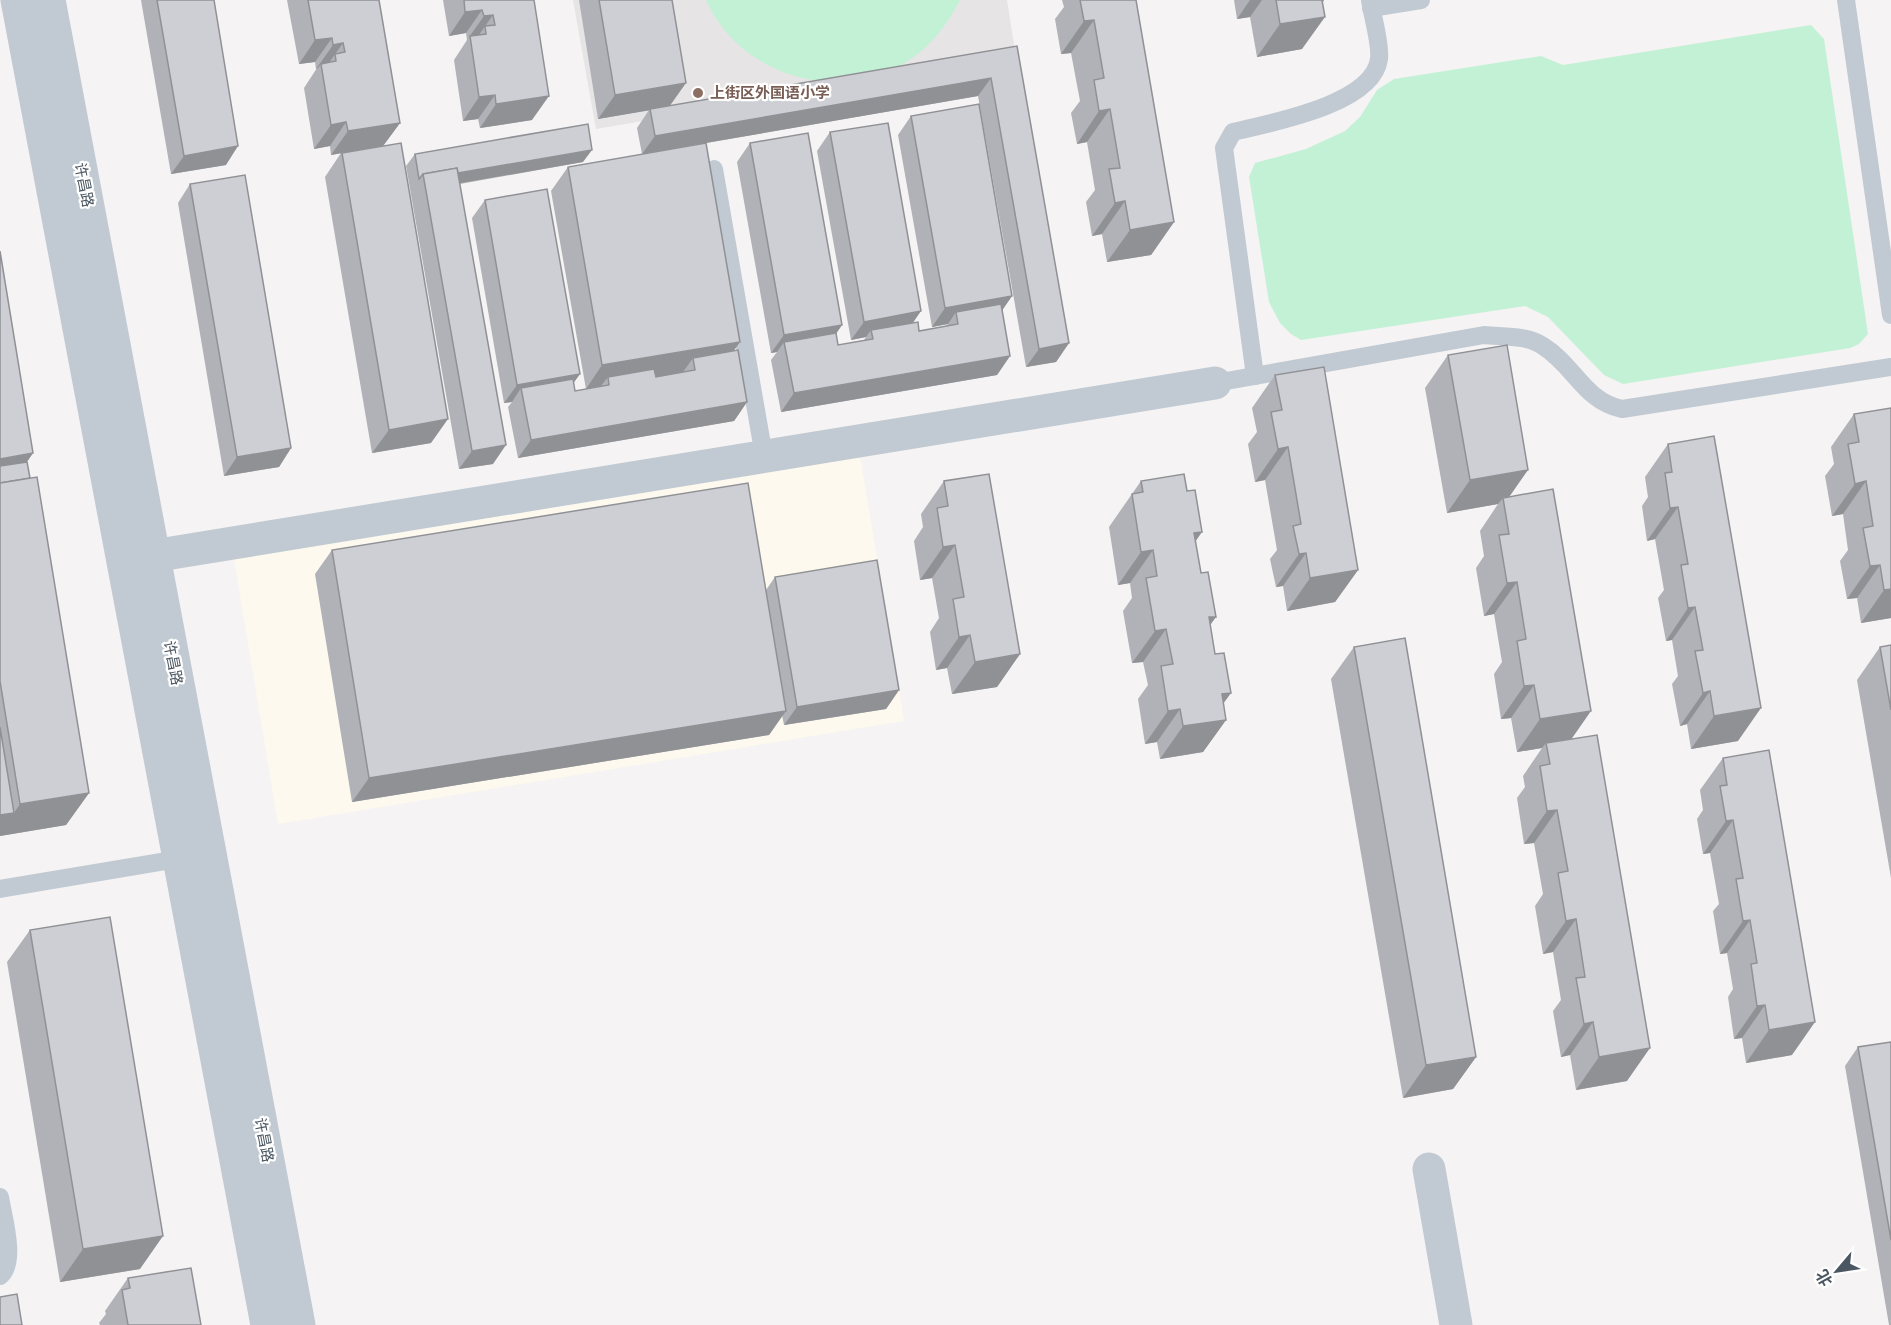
<svg xmlns="http://www.w3.org/2000/svg" width="1891" height="1325" font-family="'Titillium Web','Noto Sans SC',sans-serif">
<rect width="100%" height="100%" fill="#f5f3f3"/>
<path fill="#fdf9ef" d="M860,456L904,721L278,824L234,559Z"/>
<path fill="#e6e4e5" d="M573,0H1007L1016,57L596,129Z"/>
<g fill="#c3f1d5">
<path d="M706,0H960C948,23 933,44 911,59C841,106 740,77 706,0Z"/>
<path d="M1811,25L1824,39L1868,334L1859,344L1850,348L1623,384L1604,375L1548,317L1525,306L1301,340L1291,334L1280,323L1269,302L1249,177L1255,163L1306,149L1345,131L1360,117L1377,90L1394,79L1541,56L1563,65Z"/>
</g>
<g fill="none" stroke-linecap="round" stroke-linejoin="round">
<g stroke="#c1cad2" stroke-width="18">
<path d="M1846,0L1891,315"/>
<path d="M1371,8L1421,0"/>
<path d="M714,169L764,456"/>
<path d="M1255,376L1224,148L1233,132C1269,123 1373,105 1379,59C1381,44 1372,15 1370,0"/>
<path d="M1215,383L1484,335C1503,337 1527,335 1543,346C1575,366 1583,400 1622,409L1891,367"/>
<path d="M0,889L178,859"/>
<path d="M0,1197C3,1216 17,1263 0,1276"/>
</g>
<g stroke="#c1cad2" stroke-width="33">
<path d="M153,556L1215,383"/>
<path d="M1429,1169L1456,1325"/>
</g>
<g stroke="#c1cad2" stroke-width="33">
<path d="M17,0L267,1325"/>
<path d="M49,0L299,1325"/>
</g>
</g>
<g fill="#b0b2b7">
<path d="M141,0H214L226,165L171,174Z"/>
<path d="M287,0H379L400,123L383,146L431,443L372,453L325,177L341,153L331,155L330,146L314,149L304,88L317,68L316,69L315,62L299,64Z"/>
<path d="M443,0H534L532,120L480,128L478,119L463,121L454,60L467,40L466,33L449,36Z"/>
<path d="M579,0H672L670,106L1017,46L1069,343L1056,362L1026,367L978,96L642,154L637,128L649,110L598,119Z"/>
<path d="M1062,0H1136L1174,222L1151,255L1107,262L1102,234L1092,236L1086,202L1095,190L1087,142L1077,144L1071,113L1080,101L1071,53L1061,54L1055,19L1064,7Z"/>
<path d="M1234,0H1324L1302,49L1257,57L1250,17L1237,19Z"/>
<path d="M911,116L1012,296L1002,310L1010,356L997,375L781,412L771,360L777,352L771,353L737,162L750,143L842,325L836,334L838,345L864,340L866,337L851,340L817,151L830,132L913,323L919,331L946,326L948,324L932,327L898,135Z"/>
<path d="M415,154L583,162L460,184L493,464L459,469L406,166Z"/>
<path d="M568,167L740,342L733,351L747,402L734,421L518,458L508,407L512,402L504,403L472,218L485,200L580,374L573,383L575,391L586,389L551,191Z"/>
<path d="M190,184L291,448L279,467L224,476L178,203Z"/>
<path d="M0,251L33,453L27,462L89,793L66,825L0,836Z"/>
<path d="M1448,355L1509,497L1571,739L1627,1081L1576,1090L1570,1055L1561,1057L1553,1011L1561,1000L1553,952L1543,954L1535,906L1543,894L1534,843L1524,844L1517,798L1525,787L1523,776L1542,748L1517,752L1511,718L1501,719L1494,674L1502,662L1494,614L1484,616L1476,568L1484,556L1480,531L1498,504L1447,513L1425,388Z"/>
<path d="M1275,375L1358,570L1335,602L1287,611L1283,586L1276,587L1270,559L1277,550L1265,480L1255,482L1248,444L1257,432L1252,408Z"/>
<path d="M1854,414L1891,618L1861,623L1857,598L1847,599L1840,561L1848,550L1843,514L1832,516L1825,476L1834,464L1831,447Z"/>
<path d="M1668,444L1738,741L1691,749L1687,724L1680,726L1672,684L1678,676L1672,640L1666,641L1658,598L1664,590L1655,539L1647,541L1642,506L1648,497L1645,477Z"/>
<path d="M944,481L1020,654L997,687L952,694L947,668L936,670L930,632L939,618L932,578L920,580L914,541L923,527L921,514Z"/>
<path d="M1141,481L1195,541L1226,720L1203,752L1160,759L1157,742L1145,744L1138,699L1148,685L1143,662L1132,663L1123,611L1132,598L1130,583L1118,585L1109,527Z"/>
<path d="M332,550L766,590L775,577L899,690L886,709L784,725L782,715L769,735L352,802L315,574Z"/>
<path d="M1891,645V878L1857,680L1880,647Z"/>
<path d="M1354,647L1476,1057L1453,1089L1403,1098L1331,679Z"/>
<path d="M1723,758L1792,1055L1746,1063L1742,1038L1734,1039L1728,997L1733,989L1727,953L1720,954L1713,911L1719,904L1710,853L1703,854L1697,819L1703,810L1700,790Z"/>
<path d="M30,930L140,1269L60,1282L7,962Z"/>
<path d="M1891,1042V1325H1889L1845,1066L1858,1047Z"/>
<path d="M128,1278L201,1325H100L99,1323L106,1314L105,1311Z"/>
</g>
<g fill="#909195">
<path d="M1250,0H1262L1250,17L1237,19Z"/>
<path d="M1319,0H1324L1311,19L1325,17L1302,49L1257,57L1280,24Z"/>
<path d="M482,10L466,33L449,36L465,12Z"/>
<path d="M493,15L476,39L470,36L467,40L484,16Z"/>
<path d="M1094,20L1071,53L1061,54L1084,21Z"/>
<path d="M332,38L315,62L299,64L315,40Z"/>
<path d="M343,43L326,67L321,64L318,68L316,69L333,45Z"/>
<path d="M991,78L978,96L642,154L655,136Z"/>
<path d="M686,83L669,107L598,119L615,95Z"/>
<path d="M495,95L478,119L463,121L479,97Z"/>
<path d="M549,96L532,120L480,128L496,104Z"/>
<path d="M1110,109L1087,142L1077,144L1099,111Z"/>
<path d="M346,122L330,146L314,149L331,125Z"/>
<path d="M400,123L383,146L331,155L348,131Z"/>
<path d="M238,146L226,165L171,174L184,156Z"/>
<path d="M592,150L583,162L426,189L424,179Z"/>
<path d="M1125,201L1102,234L1092,236L1115,203Z"/>
<path d="M1174,222L1151,255L1107,262L1130,230Z"/>
<path d="M1012,296L999,315L956,312L948,324L932,327L945,308Z"/>
<path d="M921,311L908,330H871L866,337L851,340L864,322Z"/>
<path d="M842,325L829,343L784,342L777,352L771,353L784,335Z"/>
<path d="M740,342L723,366L693,358L683,372L609,385L608,377L601,386L586,389L602,365Z"/>
<path d="M1069,343L1056,362L1026,367L1039,349Z"/>
<path d="M1010,356L997,375L781,412L794,393Z"/>
<path d="M580,374L567,392L521,388L512,402L504,403L517,385Z"/>
<path d="M747,402L734,421L518,458L531,440Z"/>
<path d="M448,419L431,443L372,453L389,430Z"/>
<path d="M506,445L493,464L459,469L472,451Z"/>
<path d="M1288,447L1265,480L1255,482L1278,449Z"/>
<path d="M291,448L279,467L224,476L237,457Z"/>
<path d="M33,453L10,486L0,488V459Z"/>
<path d="M1528,470L1505,503L1503,498L1498,504L1447,513L1470,480Z"/>
<path d="M1866,481L1843,514L1832,516L1855,484Z"/>
<path d="M1678,507L1655,539L1647,541L1670,508Z"/>
<path d="M1202,532L1179,565L1194,533Z"/>
<path d="M955,545L932,578L920,580L943,547Z"/>
<path d="M1153,550L1130,583L1118,585L1141,552Z"/>
<path d="M1306,553L1283,586L1276,587L1299,554Z"/>
<path d="M1880,565L1857,598L1847,599L1870,566Z"/>
<path d="M1358,570L1335,602L1287,611L1310,578Z"/>
<path d="M1517,582L1494,614L1484,616L1507,583Z"/>
<path d="M1891,589V618L1861,623L1884,590Z"/>
<path d="M1695,607L1672,640L1666,641L1688,608Z"/>
<path d="M1209,617H1216L1193,649Z"/>
<path d="M1166,629L1143,662L1132,663L1155,631Z"/>
<path d="M970,635L947,668L936,670L959,637Z"/>
<path d="M1020,654L997,687L952,694L975,662Z"/>
<path d="M1534,685L1511,718L1501,719L1524,686Z"/>
<path d="M899,690L886,709L784,725L797,707Z"/>
<path d="M1710,691L1687,724L1680,726L1703,693Z"/>
<path d="M1231,693L1210,722L1226,720L1203,752L1160,759L1183,726L1222,694Z"/>
<path d="M1761,708L1738,741L1691,749L1714,716Z"/>
<path d="M1180,709L1157,742L1145,744L1168,711Z"/>
<path d="M786,711L769,735L352,802L369,778Z"/>
<path d="M1591,711L1568,744L1546,743L1542,748L1517,752L1540,719Z"/>
<path d="M89,793L66,825L0,836V815L14,813L20,804Z"/>
<path d="M1557,810L1534,843L1524,844L1547,811Z"/>
<path d="M1733,820L1710,853L1703,854L1726,821Z"/>
<path d="M1576,919L1553,952L1543,954L1566,921Z"/>
<path d="M1750,920L1727,953L1720,954L1743,921Z"/>
<path d="M1765,1005L1742,1038L1734,1039L1757,1006Z"/>
<path d="M1593,1022L1570,1055L1561,1057L1584,1024Z"/>
<path d="M1815,1022L1792,1055L1746,1063L1769,1030Z"/>
<path d="M1650,1048L1627,1081L1576,1090L1599,1057Z"/>
<path d="M1476,1057L1453,1089L1403,1098L1426,1065Z"/>
<path d="M163,1236L140,1269L60,1282L83,1249Z"/>
</g>
<g fill="#cdcfd5" stroke="#909195" stroke-width="1.5">
<path d="M157,0H214L238,146L184,156Z"/>
<path d="M308,0H379L400,123L348,131L346,122L331,125L321,64L336,61L335,54L345,52L343,43L333,45L332,38L315,40Z"/>
<path d="M464,0H534L549,96L496,104L495,95L479,97L470,36L486,34L485,26L495,25L493,15L484,16L482,10L465,12Z"/>
<path d="M599,0H672L686,83L615,95Z"/>
<path d="M1080,0H1136L1174,222L1130,230L1125,201L1115,203L1109,169L1120,168L1110,109L1099,111L1094,80L1104,78L1094,20L1084,21Z"/>
<path d="M1276,0H1322L1325,17L1280,24Z"/>
<path d="M1017,46L1069,343L1039,349L991,78L655,136L650,109Z"/>
<path d="M979,104L1012,296L945,308L911,116Z"/>
<path d="M888,123L921,311L864,322L830,132Z"/>
<path d="M588,124L592,150L458,173L457,168L423,174L419,179L415,154Z"/>
<path d="M808,133L842,325L784,335L750,143Z"/>
<path d="M401,143L448,419L389,430L342,153Z"/>
<path d="M706,143L740,342L602,365L568,167Z"/>
<path d="M457,168L506,445L472,451L423,174Z"/>
<path d="M245,175L291,448L237,457L190,184Z"/>
<path d="M547,189L580,374L517,385L485,200Z"/>
<path d="M0,251L33,453L0,459Z"/>
<path d="M1001,304L1010,356L794,393L784,342L836,333L838,345L873,339L871,330L918,322L919,331L958,324L956,312Z"/>
<path d="M1507,345L1528,470L1470,480L1448,355Z"/>
<path d="M738,350L747,402L531,440L521,388L573,379L575,391L609,385L608,377L654,369L656,377L695,370L693,358Z"/>
<path d="M1324,367L1358,570L1310,578L1306,553L1299,554L1293,526L1301,524L1288,447L1278,449L1271,412L1282,410L1275,375Z"/>
<path d="M1891,408V589L1884,590L1880,565L1870,566L1863,528L1873,526L1866,481L1855,484L1848,444L1859,442L1854,414Z"/>
<path d="M1714,436L1761,708L1714,716L1710,691L1703,693L1695,651L1703,650L1695,607L1688,608L1681,565L1688,564L1678,507L1670,508L1665,473L1672,472L1668,444Z"/>
<path d="M27,462L30,478L0,483V466Z"/>
<path d="M989,474L1020,654L975,662L970,635L959,637L953,599L964,597L955,545L943,547L937,508L948,506L944,481Z"/>
<path d="M1184,474L1187,491L1195,490L1202,532L1194,533L1201,573L1208,572L1216,617H1209L1215,654L1224,653L1231,693L1222,694L1226,720L1183,726L1180,709L1168,711L1161,666L1173,664L1166,629L1155,631L1146,578L1157,576L1153,550L1141,552L1132,494L1143,492L1141,481Z"/>
<path d="M37,477L89,793L20,804L0,681V483Z"/>
<path d="M748,483L786,711L369,778L332,550Z"/>
<path d="M1553,489L1591,711L1540,719L1534,685L1524,686L1517,641L1526,639L1517,582L1507,583L1499,535L1509,534L1503,498Z"/>
<path d="M877,560L899,690L797,707L775,577Z"/>
<path d="M1405,638L1476,1057L1426,1065L1354,647Z"/>
<path d="M1891,645V710L1880,647Z"/>
<path d="M0,727L14,813L0,815Z"/>
<path d="M1597,735L1650,1048L1599,1057L1593,1022L1584,1024L1576,978L1585,977L1576,919L1566,921L1558,873L1568,871L1557,810L1547,811L1540,766L1550,764L1546,743Z"/>
<path d="M1769,750L1815,1022L1769,1030L1765,1005L1757,1006L1751,964L1757,963L1750,920L1743,921L1736,879L1743,878L1733,820L1726,821L1720,786L1727,785L1723,758Z"/>
<path d="M110,917L163,1236L83,1249L30,930Z"/>
<path d="M1891,1042V1240L1858,1047Z"/>
<path d="M191,1268L201,1325H128L122,1290L130,1288L128,1278Z"/>
<path d="M17,1294L22,1325H0V1297Z"/>
</g>
<circle fill="#8d6e63" stroke="#fff" stroke-width="2" cx="698" cy="93" r="6"/>
<g text-anchor="middle" stroke-width="4.5" stroke-linejoin="round" paint-order="stroke">
<g font-size="15" font-weight="bold" fill="#785e54" stroke="#fff" text-anchor="start">
<text x="710" y="98">上街区外国语小学</text>
</g>
<g font-size="15" fill="#4a5661" stroke="#fff">
<text transform="translate(84 185) rotate(79)" y="5">许昌路</text>
<text transform="translate(173 663) rotate(79)" y="5">许昌路</text>
<text transform="translate(264 1140) rotate(79)" y="5">许昌路</text>
</g>
</g>
<g transform="translate(1837 1271) rotate(241)" stroke="#ffffff" stroke-width="4.5" paint-order="stroke">
<path d="M0-4.5L10 22L0 15L-10 22Z" fill="#4a5661"/>
<text y="-9" font-size="16" font-weight="bold" text-anchor="middle" fill="#4a5661">北</text>
</g>
</svg>
